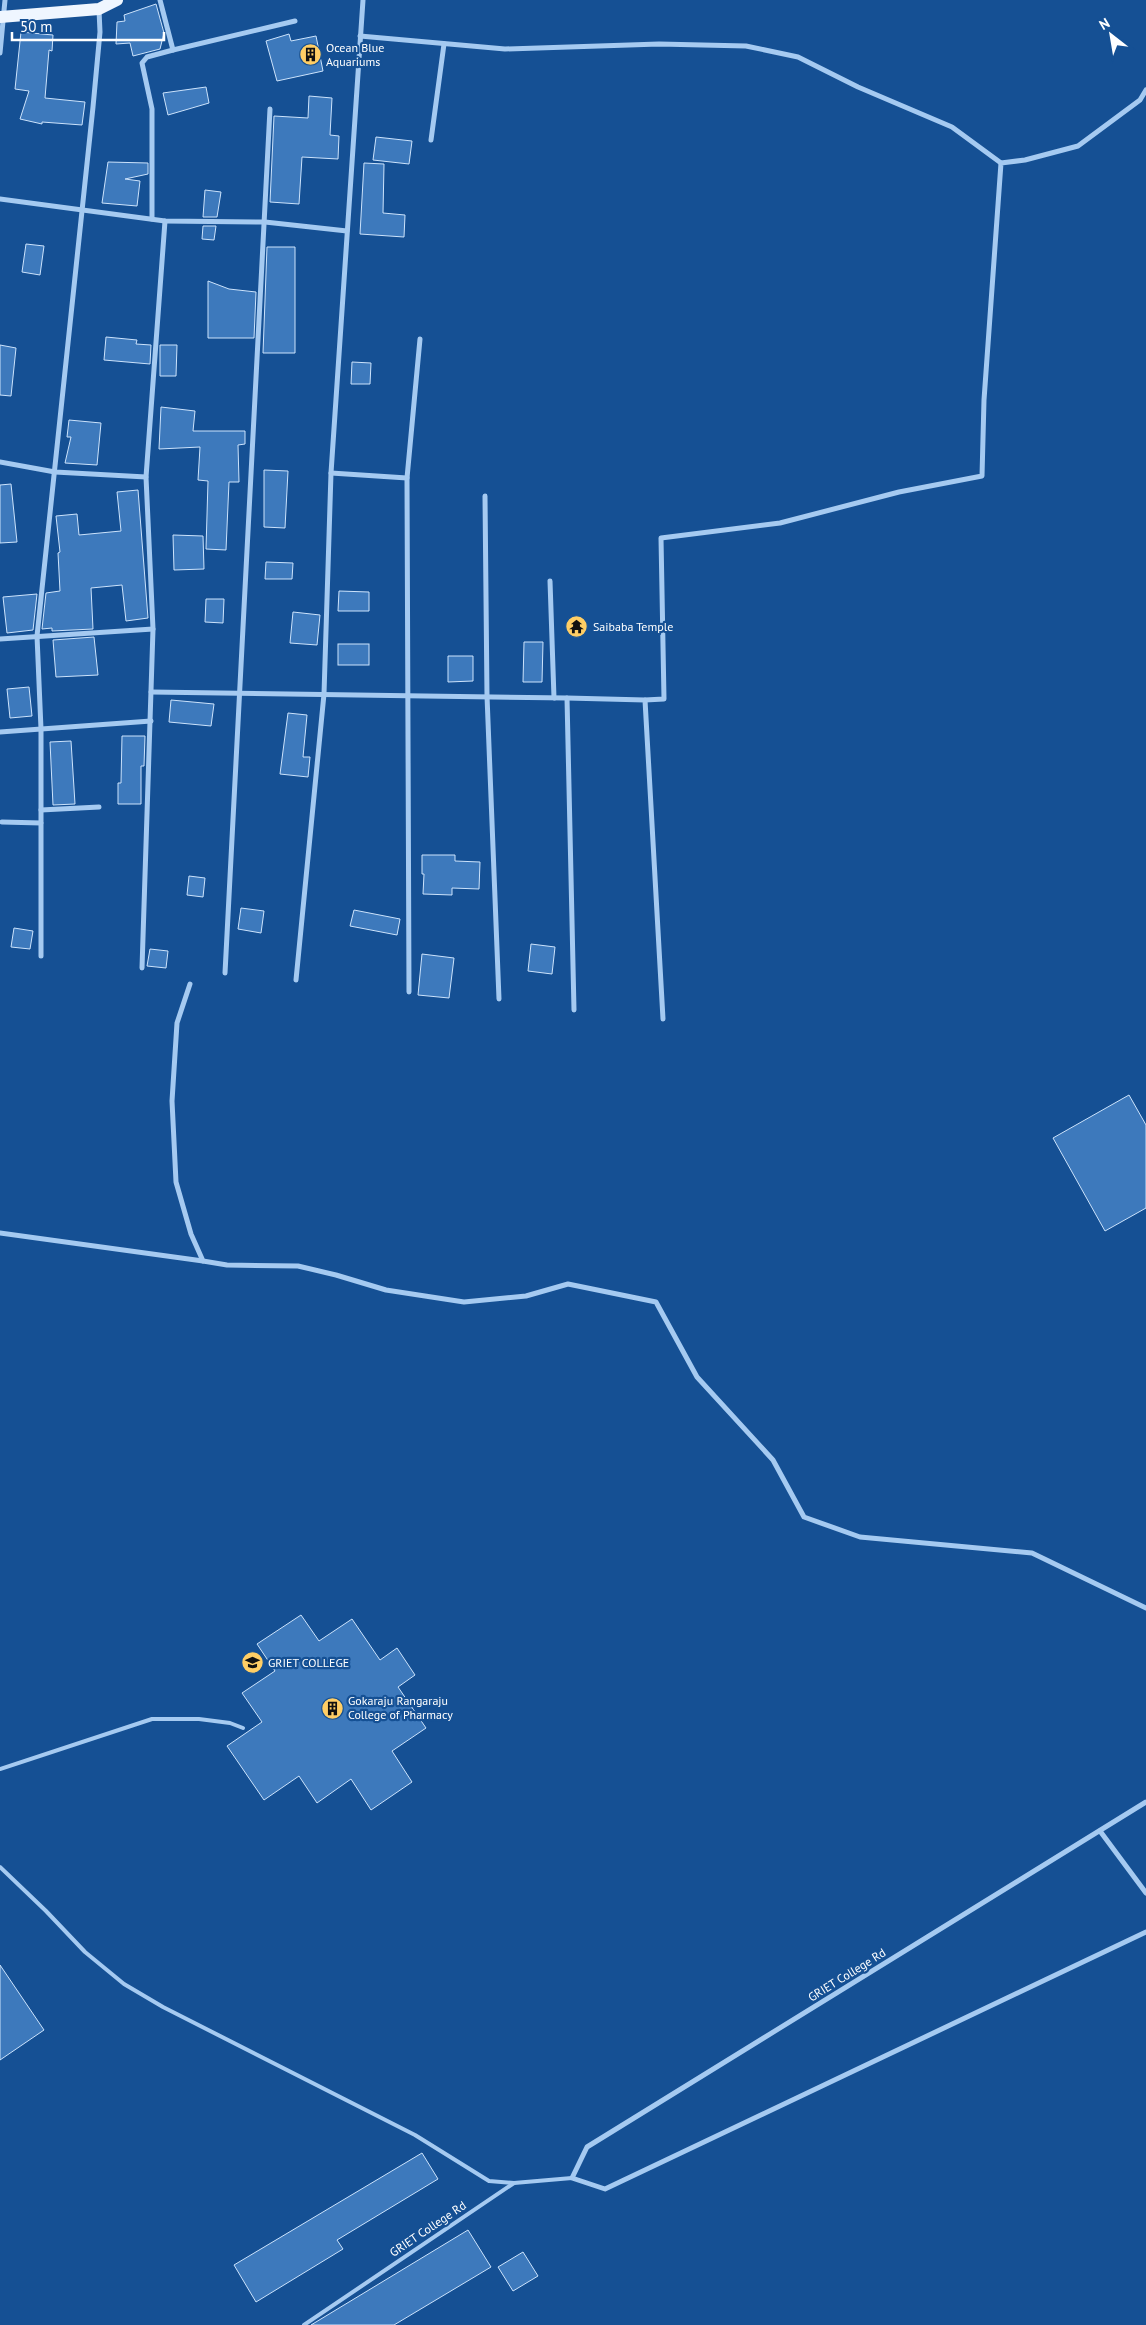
<svg xmlns="http://www.w3.org/2000/svg" width="1146" height="2325" font-family="'PT Sans',sans-serif">
<rect width="100%" height="100%" fill="#155094"/>
<g fill="#3d79bc" stroke="#cce3fc">
<path d="M156,4L164,33L160,49L133,56L130,43L116,44L117,22L125,21L124,15Z"/>
<path d="M21,32L53,35L52,51L49,50L45,98L85,102L82,125L42,122V124L20,119L29,91L15,89Z"/>
<path d="M289,34L291,41L316,36L323,71L277,81L266,41Z"/>
<path d="M206,87L209,103L168,115L163,93Z"/>
<path d="M309,96L332,98L330,135L339,136L338,159L302,157L299,204L270,202L274,116L308,118Z"/>
<path d="M376,137L412,141L409,164L373,160Z"/>
<path d="M108,162L148,163V174L125,179L140,181L137,206L102,203Z"/>
<path d="M364,163L384,164L383,213L405,215L404,237L360,234Z"/>
<path d="M205,190L221,192L217,217H203Z"/>
<path d="M203,226H216L214,240L202,239Z"/>
<path d="M26,244L44,246L40,275L22,272Z"/>
<path d="M267,247H295V353H263Z"/>
<path d="M208,281L229,289L256,292L254,338H208Z"/>
<path d="M106,337L137,340L136,344L151,345L150,364L104,360Z"/>
<path d="M0,345L16,348L11,396L0,395Z"/>
<path d="M160,345H177L176,376H160Z"/>
<path d="M352,362L371,363L370,384H351Z"/>
<path d="M161,407L195,411L193,431H245V444L238,445L239,482H229L226,550L206,549L208,481L198,480L200,447L159,449Z"/>
<path d="M69,420L101,423L97,465L65,463L71,437H67Z"/>
<path d="M264,470L288,471L285,528L264,527Z"/>
<path d="M11,484L17,542L0,543V485Z"/>
<path d="M138,490L148,618L126,621L122,585L91,588L93,629L52,631V628L42,629L46,593L60,591L58,553L60,552L56,516L77,514L79,535L121,531L117,492Z"/>
<path d="M173,535L203,536L204,569L174,570Z"/>
<path d="M266,562L293,563L292,579H265Z"/>
<path d="M339,591L369,592V611H338Z"/>
<path d="M37,594L33,630L7,633L3,597Z"/>
<path d="M206,599H224L223,623L205,622Z"/>
<path d="M293,612L320,615L317,645L290,643Z"/>
<path d="M94,637L98,675L56,677L53,640Z"/>
<path d="M524,642H543L542,682H523Z"/>
<rect x="338" y="644" width="31" height="21"/>
<path d="M448,656H473V681L448,682Z"/>
<path d="M29,687L32,716L10,718L7,689Z"/>
<path d="M171,700L214,704L211,726L169,722Z"/>
<path d="M288,713L307,715L303,757H310L308,777L280,774Z"/>
<path d="M122,736H145L144,766H141V804H118V783H121Z"/>
<path d="M71,741L75,804L53,805L50,742Z"/>
<path d="M422,855H455V861L480,862L479,889L452,888V895L423,894L424,874H422Z"/>
<path d="M189,876L205,878L203,897L187,895Z"/>
<path d="M241,908L264,911L261,933L238,929Z"/>
<path d="M354,910L400,919L397,935L350,926Z"/>
<path d="M14,928L33,931L30,949L11,947Z"/>
<path d="M531,944L555,947L552,974L528,971Z"/>
<path d="M150,949L168,951L166,968L147,966Z"/>
<path d="M422,954L454,958L449,998L418,995Z"/>
<path d="M1129,1095L1146,1125V1208L1105,1231L1053,1138Z"/>
<path d="M301,1615L319,1641L352,1619L380,1660L397,1648L415,1675L398,1687L426,1728L392,1751L412,1782L371,1810L351,1779L317,1803L299,1776L264,1800L227,1746L262,1722L242,1693L275,1671L257,1644Z"/>
<path d="M0,1965L44,2030L0,2060Z"/>
<path d="M422,2153L438,2179L337,2240L343,2249L256,2302L234,2265Z"/>
<path d="M468,2230L491,2267L394,2325H311Z"/>
<path d="M523,2252L538,2276L513,2291L498,2267Z"/>
</g>
<g fill="none" stroke-linecap="round" stroke-linejoin="round">
<g stroke="#a5caf1" stroke-width="4">
<path d="M0,1769L152,1719H199L230,1723L243,1728"/>
<path d="M0,1867L46,1911L85,1952L124,1984L163,2007L415,2135L489,2181L514,2183L572,2178"/>
<path d="M304,2325L514,2183"/>
</g>
<g stroke="#a5caf1" stroke-width="5">
<path d="M160,0L173,50L295,21"/>
<path d="M360,36L505,49L659,44L746,46L798,57L858,87L952,127L1001,163"/>
<path d="M0,53L5,0"/>
<path d="M431,140L444,44"/>
<path d="M0,199L165,221L265,222L347,231"/>
<path d="M152,219V109L142,63L147,57L173,50"/>
<path d="M0,462L55,472L146,477"/>
<path d="M331,473L407,478"/>
<path d="M485,496L487,696L499,999"/>
<path d="M550,581L554,698"/>
<path d="M0,639L153,629"/>
<path d="M151,692L567,698L574,1010"/>
<path d="M567,698L645,700L663,1019"/>
<path d="M645,700L664,699L661,538L780,523L899,492L982,476L984,400L1001,163L1025,160L1078,146L1140,100L1146,90"/>
<path d="M0,732L151,721"/>
<path d="M41,810L99,807"/>
<path d="M2,822L41,823"/>
<path d="M41,956V729L37,636L93,107L100,32L99,10"/>
<path d="M142,968L153,629L146,477L165,221"/>
<path d="M225,973L270,109"/>
<path d="M296,980L324,694L331,473L363,0"/>
<path d="M190,984L177,1023L172,1101L176,1182L191,1234L203,1261L227,1265L298,1266L336,1275L386,1290L464,1302L526,1296L568,1284L656,1302L697,1377L773,1460L804,1517L860,1537L1032,1553L1146,1608"/>
<path d="M409,992L407,478L420,339"/>
<path d="M0,1233L203,1261"/>
<path d="M1146,1802L587,2147L572,2178L605,2189L1146,1932"/>
<path d="M1100,1831L1146,1893"/>
</g>
<path stroke="#eff6ff" stroke-width="12" d="M0,17L99,9L117,0"/>
</g>
<defs>
<symbol id="building-disc" viewBox="-11 -11 22 22"><circle r="9.5" fill="#ffce65" stroke="#155094"/><path d="M-4-6H4V6H1V3H-1V6H-4ZM-2.5-4.3h1.7v1.8h-1.7ZM.8-4.3h1.7v1.8H.8ZM-2.5-1h1.7V.8h-1.7ZM.8-1h1.7V.8H.8Z" fill="#111"/></symbol>
<symbol id="temple-disc" viewBox="-11 -11 22 22"><circle r="9.5" fill="#ffce65" stroke="#155094"/><path d="M0-6L5-2H3V0L6.5 2.5H4V6H1.5V3h-3V6H-4V2.5H-6.5L-3 0V-2H-5Z" fill="#111"/></symbol>
<symbol id="university-disc" viewBox="-11 -11 22 22"><circle r="9.5" fill="#ffce65" stroke="#155094"/><path d="M0-5L7-2L0 1L-7-2ZM-4 1L0 2.5L4 1V4Q0 6-4 4Z" fill="#111"/></symbol>
</defs>
<g fill-rule="evenodd">
<use href="#building-disc" x="298" y="42" width="25" height="25"/>
<use href="#temple-disc" x="564" y="614" width="25" height="25"/>
<use href="#university-disc" x="240" y="1650" width="25" height="25"/>
<use href="#building-disc" x="320" y="1696" width="25" height="25"/>
</g>
<g text-anchor="middle" stroke-width="4.5" stroke-linejoin="round" paint-order="stroke">
<g font-size="12" fill="#fff" stroke="#155094" text-anchor="start">
<text x="326" y="52">Ocean Blue<tspan x="326" dy="14">Aquariums</tspan></text>
<text x="593" y="631">Saibaba Temple</text>
<text x="268" y="1667">GRIET COLLEGE</text>
<text x="348" y="1705">Gokaraju Rangaraju<tspan x="348" dy="14">College of Pharmacy</tspan></text>
</g>
<g font-size="12" fill="#fff" stroke="#155094">
<text transform="translate(847 1975) rotate(-32)" y="4">GRIET College Rd</text>
<text transform="translate(428 2229) rotate(-34)" y="4">GRIET College Rd</text>
</g>
</g>
<g transform="translate(1111 35) rotate(329)" stroke="#155094" stroke-width="4" paint-order="stroke">
<path d="M0-4L9 19L0 12L-9 19Z" fill="#ffffff"/>
<text y="-8" font-size="14" font-weight="bold" text-anchor="middle" fill="#ffffff">N</text>
</g>
<path d="M12 32v8h152v-8" fill="none" stroke="#ffffff" stroke-width="2.5"/>
<text x="20" y="32" font-size="15" fill="#ffffff" stroke="#155094" stroke-width="4" paint-order="stroke">50 m</text>
</svg>
